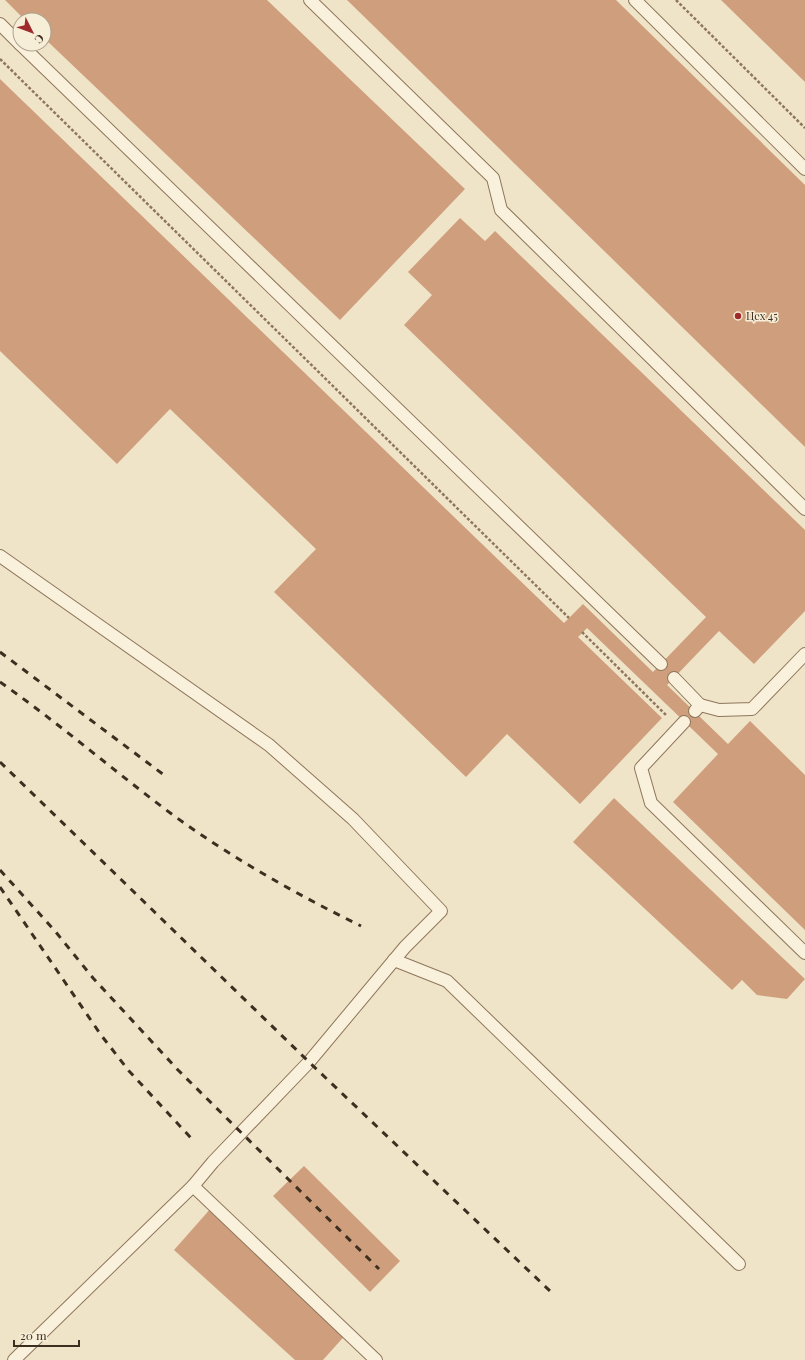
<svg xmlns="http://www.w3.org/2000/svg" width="805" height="1360" font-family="'Playfair Display',serif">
<rect width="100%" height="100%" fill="#f0e4c8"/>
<g fill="#cf9f7d">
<path d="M5,0H267L465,189L340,320L44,38V20H25Z"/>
<path d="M347,0H616L805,185V447Z"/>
<path d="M721,0H805V82Z"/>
<path d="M0,79L564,623L583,604L653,672L706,617L404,325L432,295L408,272L460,218L485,241L495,231L805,530V611L754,664L719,631L667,685L728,744L750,721L805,775V930L673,802L718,754L587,628L578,637L662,718L580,804L507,734L466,777L274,592L316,549L170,409L117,464L0,351Z"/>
<path d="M614,798L805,979L787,999L757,995L742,980L732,990L573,842Z"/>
<path d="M304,1166L400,1261L370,1292L273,1196Z"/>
<path d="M212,1207L349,1331L323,1360H295L174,1250Z"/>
</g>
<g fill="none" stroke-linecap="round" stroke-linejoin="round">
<defs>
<g id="lane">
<path d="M310,0L493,178L501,210L805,509"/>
<path d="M635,0L805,169"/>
<path d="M0,24L20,44"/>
<path d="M20,44L661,664"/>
<path d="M0,556L269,745L353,819L441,911L405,947L309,1062L213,1162L193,1186L14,1360"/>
<path d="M674,678L700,705L695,711"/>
<path d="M700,705L719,710L752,709L805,654"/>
<path d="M684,722L641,768L651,803L805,953"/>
<path d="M394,960L447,981L739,1264"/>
<path d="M193,1186L376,1360"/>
</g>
</defs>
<use href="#lane" stroke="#8d765c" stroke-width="14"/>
<g stroke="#8d765c" stroke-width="2.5" stroke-dasharray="3 2" stroke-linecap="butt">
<path d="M676,0L805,128"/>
<path d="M0,59L569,618"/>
<path d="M582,632L667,716"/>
</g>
<use href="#lane" stroke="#faf1dc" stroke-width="12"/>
<g stroke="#3d2e20" stroke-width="3" stroke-dasharray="7 7" stroke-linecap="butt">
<path d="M0,652L164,775"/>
<path d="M0,682C60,724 115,772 173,815C232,858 296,894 361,926"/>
<path d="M0,762L309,1062L550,1291"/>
<path d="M0,870L55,931L93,978L178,1070L379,1269"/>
<path d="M0,887L101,1035L129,1071L191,1138"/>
</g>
</g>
<circle fill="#9e2a2b" stroke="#f7eed8" stroke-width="1.5" cx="738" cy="316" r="4"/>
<g text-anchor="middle" stroke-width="3" stroke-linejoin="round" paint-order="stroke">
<g font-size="11" fill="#3d2e20" stroke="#f7eed8" text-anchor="start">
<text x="746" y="320">Цех 45</text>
</g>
</g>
<g transform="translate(32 32) rotate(132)"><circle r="19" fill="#f7eed8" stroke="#ada18e"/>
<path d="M0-3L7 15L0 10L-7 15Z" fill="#9e2a2b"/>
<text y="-6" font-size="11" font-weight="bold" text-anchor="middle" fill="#3d2e20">С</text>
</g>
<path d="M14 1340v6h65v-6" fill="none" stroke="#3d2e20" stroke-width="2"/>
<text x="20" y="1340" font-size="12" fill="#3d2e20" stroke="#f7eed8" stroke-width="3" paint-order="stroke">20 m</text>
</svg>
